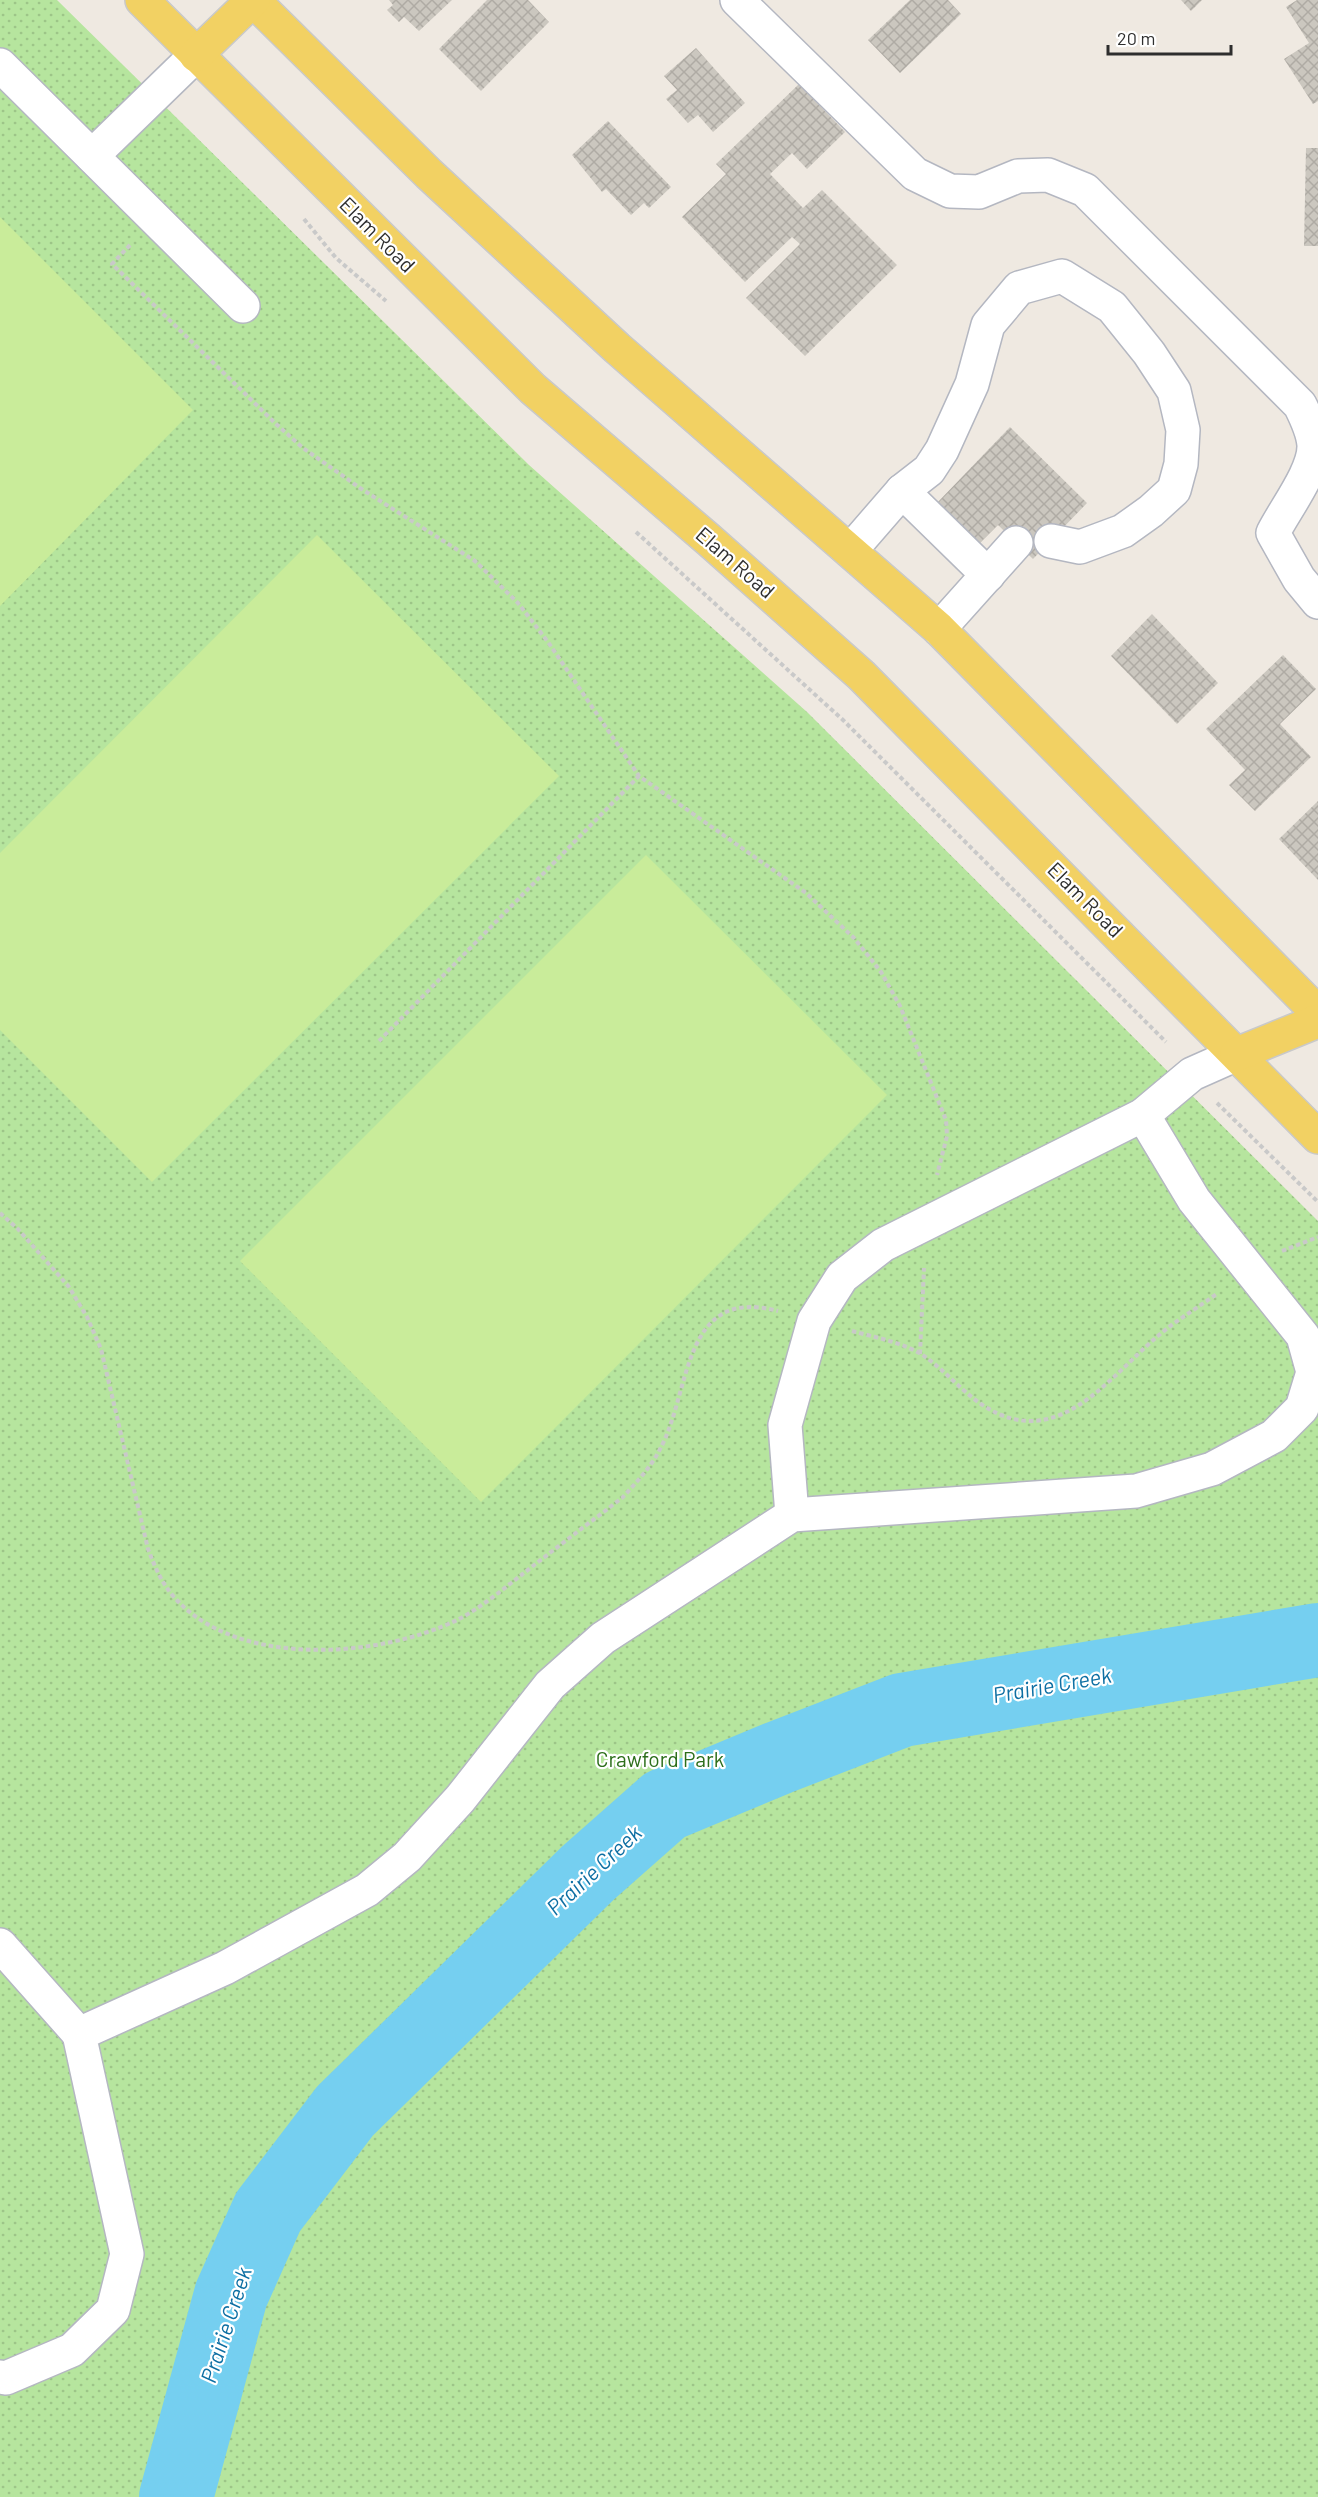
<svg xmlns="http://www.w3.org/2000/svg" width="1318" height="2497" font-family="Barlow,sans-serif">
<defs>
<pattern id="park-dots" width="8" height="8" patternUnits="userSpaceOnUse" patternTransform="scale(1.5)"><rect width="8" height="8" fill="#b6e59e"/><path d="M2 2h.1M6 6h.1" fill="none" stroke="#9dc588" stroke-width="1.8" stroke-linecap="round"/></pattern>
<pattern id="building-cross-hatch" width="8" height="8" patternUnits="userSpaceOnUse" patternTransform="scale(1.5)"><rect width="8" height="8" fill="#cbc7bf"/><path d="M0 0l8 8M0 8l8-8" fill="none" stroke="#afaba4"/></pattern>
</defs>
<rect width="100%" height="100%" fill="#efe9e1"/>
<path fill="url(#park-dots)" d="M0,0H57L529,465L807,712L1318,1221V2497H0Z"/>
<g fill="#c9ec9a">
<path d="M0,217L193,410L0,606Z"/>
<path d="M317,535L559,776L152,1182L0,1030V853Z"/>
<path d="M646,855L887,1095L481,1502L240,1261Z"/>
</g>
<g fill="none" stroke-linecap="round" stroke-linejoin="round">
<path stroke="#75cff0" stroke-width="74" d="M176,2497L231,2295L268,2212L345,2111L588,1873L665,1805L778,1758L902,1710L1318,1640"/>
</g>
<g fill="url(#building-cross-hatch)">
<path d="M389,0H452L419,31L404,17L399,22L387,10L393,5Z"/>
<path d="M487,0H528L549,22L481,91L439,49Z"/>
<path d="M910,0H948L961,14L900,73L868,40Z"/>
<path d="M1181,0H1202L1191,11Z"/>
<path d="M1297,0H1318V101L1313,104L1284,59L1309,43L1286,7Z"/>
<path d="M696,48L745,103L713,132L698,115L688,123L666,99L677,90L664,76Z"/>
<path d="M799,84L845,132L807,169L792,153L770,174L803,208L822,190L897,265L805,356L746,298L800,244L792,237L745,282L682,217L726,174L716,164Z"/>
<path d="M608,121L671,187L649,208L644,203L631,215L606,189L602,192L572,155Z"/>
<path d="M1306,148H1318V246H1304Z"/>
<path d="M1010,427L1087,503L1033,559L998,525L979,544L937,503Z"/>
<path d="M1152,614L1218,683L1177,724L1111,656Z"/>
<path d="M1283,655L1316,689L1280,724L1311,757L1255,811L1229,785L1245,770L1206,729Z"/>
<path d="M1318,801V880L1279,839Z"/>
</g>
<g fill="none" stroke-linecap="round" stroke-linejoin="round">
<defs>
<g id="minor">
<path d="M737,0L915,174L950,191L979,192L1018,176L1048,175L1085,190L1300,405C1306,417 1313,431 1314,445C1315,471 1285,509 1273,533L1299,579L1318,602"/>
<path d="M0,65L243,306"/>
<path d="M92,156L196,55"/>
<path d="M902,491L988,575"/>
<path d="M850,551L902,491L929,470L942,450L972,384L988,325L1019,288L1062,276L1112,307L1149,353L1174,391L1183,430L1181,464L1174,490L1151,511L1123,531L1080,547L1051,541"/>
<path d="M939,629L1016,543"/>
<path d="M792,1515L785,1425L814,1321L842,1277L883,1245L1143,1115L1192,1074L1237,1054"/>
<path d="M0,1945L79,2034"/>
<path d="M0,2377L6,2378L72,2350L113,2310L127,2254L79,2034L225,1968L367,1890L407,1857L460,1799L550,1685L603,1638L792,1515L1136,1491L1212,1469L1274,1436L1302,1408L1313,1372L1303,1336L1194,1200L1143,1115"/>
</g>
<g id="major">
<path d="M142,0L533,389L709,540L861,675L1318,1137"/>
<path d="M253,0L429,174L617,348L939,629L1318,1013"/>
<path d="M196,55L253,0"/>
<path d="M1237,1054L1318,1021"/>
</g>
</defs>
<use href="#minor" stroke="#b4b7c1" stroke-width="36"/>
<use href="#major" stroke="#c9c9c9" stroke-width="36"/>
<g stroke="#c9c9c9" stroke-width="4" stroke-dasharray="4.5 3" stroke-linecap="butt">
<path d="M304,219L336,258L386,301"/>
<path d="M130,245L112,264L276,424L303,448L363,490L475,561L518,603L548,642L639,776L806,893L854,938L881,972L900,1006L946,1120L947,1136L937,1175"/>
<path d="M636,532L843,720L1166,1042"/>
<path d="M379,1041L639,776"/>
<path d="M1217,1103L1318,1202"/>
<path d="M0,1213L17,1228L69,1287L87,1317L101,1349L148,1549C155,1567 161,1582 174,1597C237,1669 379,1658 457,1620C481,1608 503,1589 524,1573C556,1548 589,1523 622,1498C635,1484 650,1468 659,1451C692,1393 680,1285 778,1311"/>
<path d="M1282,1251L1318,1237"/>
<path d="M852,1331C874,1337 901,1342 921,1354C944,1369 961,1391 984,1406C1058,1453 1108,1378 1159,1335C1178,1319 1199,1307 1218,1293"/>
<path d="M920,1354L924,1268"/>
</g>
<use href="#minor" stroke="#fff" stroke-width="33"/>
<use href="#major" stroke="#f2d163" stroke-width="33"/>
</g>
<g text-anchor="middle" stroke-width="4.5" stroke-linejoin="round" paint-order="stroke">
<g font-size="21" fill="#2e2e2e" stroke="#fff">
<text transform="translate(377 235) rotate(45)" y="7">Elam Road</text>
<text transform="translate(735 563) rotate(41)" y="7">Elam Road</text>
<text transform="translate(1085 900) rotate(45)" y="7">Elam Road</text>
</g>
<g font-size="21" fill="#2c6e1b" stroke="#fff">
<text x="660" y="1767">Crawford Park</text>
</g>
<g font-size="22" font-style="italic" fill="#0d6fa3" stroke="#fff">
<text transform="translate(1052 1685) rotate(-10)" y="8">Prairie Creek</text>
<text transform="translate(594 1870) rotate(-43)" y="8">Prairie Creek</text>
<text transform="translate(226 2325) rotate(-72)" y="8">Prairie Creek</text>
</g>
</g>
<path d="M1108 45v9h123v-9" fill="none" stroke="#2e2e2e" stroke-width="3"/>
<text x="1117" y="45" font-size="18" fill="#2e2e2e" stroke="#ffffff" stroke-width="4.5" paint-order="stroke">20 m</text>
</svg>
